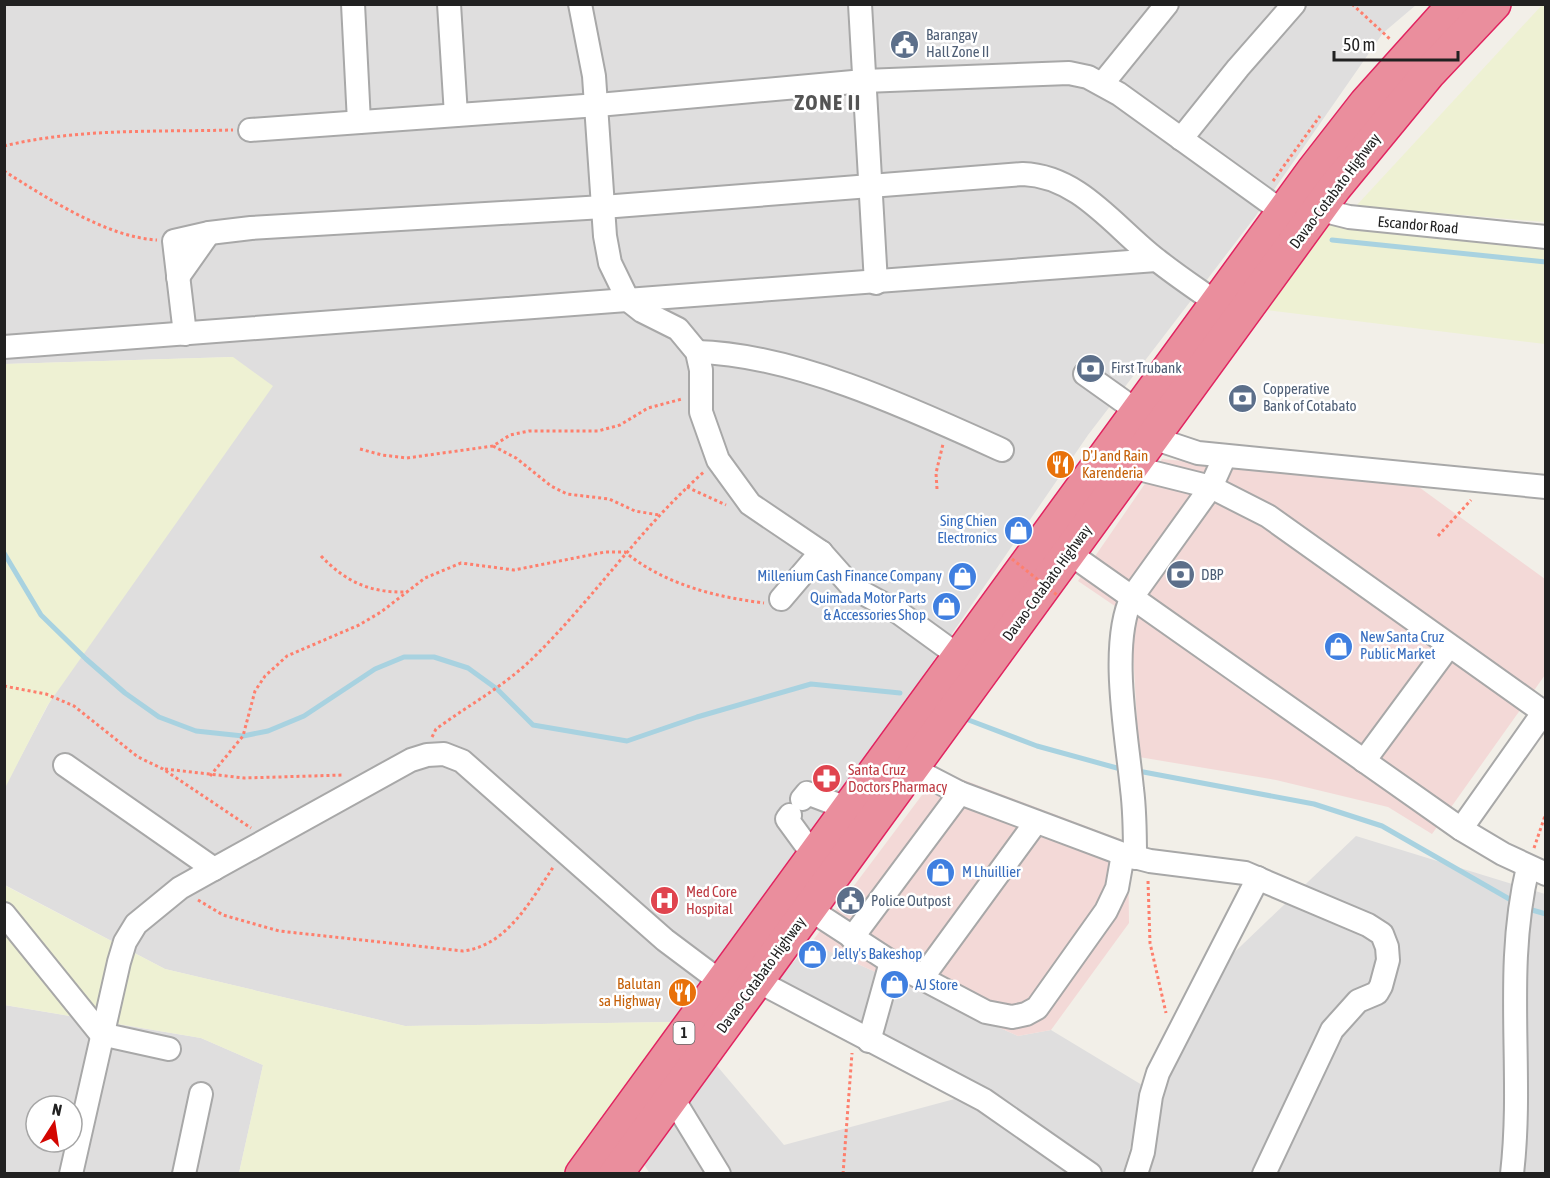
<svg xmlns="http://www.w3.org/2000/svg" width="1550" height="1178" font-family="'Asap Condensed',sans-serif">
<rect width="100%" height="100%" fill="#f2efe8"/>
<g fill="#dfdede" fill-rule="evenodd">
<path d="M5,5H1416L1383,33L1255,217L1088,435L886,730L671,1022L405,1026L165,969L5,885L4,788L233,357L5,364Z"/>
<path d="M1356,836L1545,894V1173L1138,1174L1157,1078L1219,967Z"/>
<path d="M811,943L1018,1036L1051,1030L1147,1088L1123,1173H1100L770,987Z"/>
<path d="M4,1005L201,1038L263,1065L239,1173H5ZM36,1106H72V1142H36Z"/>
<path d="M712,1060L784,1145L973,1094L1083,1173L650,1174L642,1161Z"/>
</g>
<g fill="#f3d9d7">
<path d="M1162,459L1412,482L1545,579V675L1432,834L1388,807L1276,780L1139,757L1131,617L1078,581Z"/>
<path d="M940,771L1128,842L1129,923L1051,1030L1018,1036L811,943Z"/>
</g>
<g fill="#eef1d3">
<path d="M1542,5H1546L1545,222L1356,206Z"/>
<path d="M1333,221L1545,243V344L1258,309Z"/>
<path d="M233,357L273,386L47,706L5,788V364Z"/>
<path d="M4,885L165,969L405,1026L671,1022L564,1173H239L263,1065L201,1038L5,1005Z"/>
</g>
<g fill="none" stroke-linecap="round" stroke-linejoin="round">
<g stroke="#a8d2e0" stroke-width="5">
<path d="M1332,240L1546,262"/>
<path d="M4,553L41,615L86,659L125,693L159,717L196,731L243,736L268,731L304,716L375,669L404,657H434L468,668L497,689L533,725L627,741L697,717L811,684L900,693"/>
<path d="M966,719L1037,746L1117,768"/>
<path d="M1138,771L1314,804L1382,826L1511,900"/>
<path d="M1532,910L1546,914"/>
</g>
<defs>
<g id="minor">
<path d="M353,4L359,122"/>
<path d="M449,4L456,115"/>
<path d="M580,4L594,76L605,236L610,263L628,300L642,311L678,329L697,352L701,370V412L718,460L750,504L821,552L852,587L898,612L960,657"/>
<path d="M860,4L876,283"/>
<path d="M1103,83L1167,4"/>
<path d="M250,130L598,105L864,81L1069,73L1088,77L1119,94L1294,220"/>
<path d="M1181,139L1238,68L1294,4"/>
<path d="M1309,200L1333,213L1349,217L1546,237"/>
<path d="M178,277L209,233"/>
<path d="M185,334L174,241L209,233L251,228L603,207L1023,174C1080,176 1115,228 1157,260C1177,276 1197,289 1218,304"/>
<path d="M4,347L1156,260"/>
<path d="M697,352C794,354 914,410 1002,450"/>
<path d="M1085,374L1137,411"/>
<path d="M1153,438L1198,453L1546,487"/>
<path d="M1131,467L1211,487L1268,516L1546,714"/>
<path d="M1069,553L1461,829L1503,854L1546,874"/>
<path d="M781,599L821,552"/>
<path d="M1364,761L1449,646"/>
<path d="M900,762L960,793L1123,854L1150,861L1245,873L1368,925L1382,934L1387,947L1388,960L1381,986L1377,993L1358,1001L1332,1030L1264,1174"/>
<path d="M65,765L214,869"/>
<path d="M802,799L807,793L849,809"/>
<path d="M790,815L787,819L814,856"/>
<path d="M1461,829L1543,713"/>
<path d="M1135,858C1135,835 1135,812 1132,789C1127,737 1109,644 1132,597L1211,487L1225,456"/>
<path d="M797,901L891,962L986,1012L1012,1017L1026,1014L1037,1008L1106,911L1117,888L1123,854"/>
<path d="M4,914L101,1034L169,1049"/>
<path d="M852,938L960,793"/>
<path d="M746,975L984,1100L1090,1174"/>
<path d="M922,978L1036,822"/>
<path d="M869,1041L891,962"/>
<path d="M672,1097L719,1174"/>
<path d="M71,1174L119,962L125,942L136,924L180,888L214,869L411,760L427,755L444,754L462,761L665,940L733,991"/>
<path d="M184,1174L201,1094"/>
<path d="M1136,1174L1143,1152L1151,1096L1158,1073L1258,878"/>
<path d="M1512,1174C1524,1070 1503,971 1528,867"/>
</g>
<g id="highway">
<path d="M582,1174L1313,171L1366,103L1455,4"/>
<path d="M616,1174L1335,187L1428,74L1494,4"/>
</g>
</defs>
<use href="#minor" stroke="#a8a8a8" stroke-width="26"/>
<use href="#highway" stroke="#e12460" stroke-width="36"/>
<g stroke="#fe7f6d" stroke-width="3" stroke-dasharray="3 3" stroke-linecap="butt">
<path d="M1352,4L1391,40"/>
<path d="M4,146C78,128 158,132 233,130"/>
<path d="M4,171C47,198 106,237 157,240"/>
<path d="M1273,181L1320,116"/>
<path d="M493,446L516,458L551,486L567,494L609,499L635,511L659,515"/>
<path d="M360,449L382,455L407,458L493,446L510,435L529,431H598L620,425L648,408L682,399"/>
<path d="M687,487L726,505"/>
<path d="M937,489L936,473L943,444"/>
<path d="M1438,536L1471,500"/>
<path d="M321,556C346,582 370,593 407,592"/>
<path d="M4,686L46,694L74,706L138,757L163,769L251,828"/>
<path d="M432,737L436,729C470,704 505,686 535,656C595,597 641,527 705,471"/>
<path d="M165,769L244,778L344,775"/>
<path d="M210,776L243,736L255,691L265,676L287,656L359,625L381,612L425,578L461,563L514,570L605,552H625C664,584 715,597 764,603"/>
<path d="M1534,848L1546,813"/>
<path d="M1148,881L1150,943L1166,1013"/>
<path d="M198,900L223,915L279,931L463,951C507,946 531,900 554,866"/>
<path d="M843,1174L852,1053"/>
</g>
<use href="#minor" stroke="#fff" stroke-width="22"/>
<use href="#highway" stroke="#ea8e9d" stroke-width="33"/>
<path stroke="#fe7f6d" stroke-width="3" stroke-dasharray="3 3" stroke-linecap="butt" d="M1012,559L1057,595"/>
</g>
<defs>
<symbol id="civic-disc" viewBox="-11 -11 22 22"><circle r="9.5" fill="#5c6f8a" stroke="#fff"/><path d="M-.6-6.5H3V-4.5H.6V-3L4-1V1h2V6H-6V1h2V-1L-.6-3ZM-1.2 2.5V6h2.4V2.5Z" fill="#fff"/></symbol>
<symbol id="bank-disc" viewBox="-11 -11 22 22"><circle r="9.5" fill="#5c6f8a" stroke="#fff"/><path d="M-6-4H6V4H-6ZM0-2.3a2.3 2.3 0 1 0 0 4.6a2.3 2.3 0 1 0 0-4.6Z" fill="#fff"/></symbol>
<symbol id="restaurant-disc" viewBox="-11 -11 22 22"><circle r="9.5" fill="#e8710a" stroke="#fff"/><path d="M-5-6h1v4h1v-4h1v4h1v-4h1v5L-1.5 .5V6h-2V.5L-5-1ZM5-6V6H3V1.5H1.5Q1.5-4 5-6Z" fill="#fff"/></symbol>
<symbol id="shop-disc" viewBox="-11 -11 22 22"><circle r="9.5" fill="#3f7fe0" stroke="#fff"/><path d="M-5-2.5h2.3a2.7 3.5 0 0 1 5.4 0H5L5.5 6h-11ZM-1.5-2.5h3a1.5 2.3 0 0 0-3 0Z" fill="#fff"/></symbol>
<symbol id="pharmacy-disc" viewBox="-11 -11 22 22"><circle r="9.5" fill="#e0444e" stroke="#fff"/><path d="M-2-6h4v4h4v4h-4v4h-4v-4h-4v-4h4Z" fill="#fff"/></symbol>
<symbol id="hospital-disc" viewBox="-11 -11 22 22"><circle r="9.5" fill="#e0444e" stroke="#fff"/><path d="M-5-5h3v3.5h4V-5h3V5h-3V1.5h-4V5h-3Z" fill="#fff"/></symbol>
</defs>
<g fill-rule="evenodd">
<use href="#civic-disc" x="888" y="28" width="33" height="33"/>
<use href="#bank-disc" x="1074" y="352" width="33" height="33"/>
<use href="#bank-disc" x="1226" y="382" width="33" height="33"/>
<use href="#restaurant-disc" x="1044" y="448" width="33" height="33"/>
<use href="#shop-disc" x="1002" y="514" width="33" height="33"/>
<use href="#bank-disc" x="1164" y="558" width="33" height="33"/>
<use href="#shop-disc" x="946" y="560" width="33" height="33"/>
<use href="#shop-disc" x="930" y="590" width="33" height="33"/>
<use href="#shop-disc" x="1322" y="630" width="33" height="33"/>
<use href="#pharmacy-disc" x="810" y="762" width="33" height="33"/>
<use href="#shop-disc" x="924" y="856" width="33" height="33"/>
<use href="#hospital-disc" x="648" y="884" width="33" height="33"/>
<use href="#civic-disc" x="834" y="884" width="33" height="33"/>
<use href="#shop-disc" x="796" y="938" width="33" height="33"/>
<use href="#shop-disc" x="878" y="968" width="33" height="33"/>
<use href="#restaurant-disc" x="666" y="976" width="33" height="33"/>
</g>
<g text-anchor="middle" stroke-width="5" stroke-linejoin="round" paint-order="stroke">
<rect fill="#fff" stroke="#646464" stroke-width="1.5" x="673.5" y="1022" width="21" height="22" rx="4.5"/>
<g font-size="14" font-weight="bold" fill="#212121">
<text x="684" y="1038">1</text>
</g>
<g font-size="15" fill="#4e5e75" stroke="#fff" text-anchor="start">
<text x="926" y="40">Barangay<tspan x="926" dy="17">Hall Zone II</tspan></text>
<text x="1111" y="373">First Trubank</text>
<text x="1263" y="394">Copperative<tspan x="1263" dy="17">Bank of Cotabato</tspan></text>
<text x="1201" y="580">DBP</text>
<text x="871" y="906">Police Outpost</text>
</g>
<g font-size="15" fill="#212121" stroke="#fff">
<text transform="translate(1335 191) rotate(-53)" y="5">Davao-Cotabato Highway</text>
<text transform="translate(1418 225) rotate(5)" y="5">Escandor Road</text>
<text transform="translate(1047 583) rotate(-54)" y="5">Davao-Cotabato Highway</text>
<text transform="translate(761 975) rotate(-54)" y="5">Davao-Cotabato Highway</text>
</g>
<g font-size="15" fill="#c56008" stroke="#fff" text-anchor="start">
<text x="1082" y="461">D'J and Rain<tspan x="1082" dy="17">Karenderia</tspan></text>
<text x="661" y="989" text-anchor="end">Balutan<tspan x="661" dy="17">sa Highway</tspan></text>
</g>
<g font-size="15" fill="#366cbe" stroke="#fff" text-anchor="start">
<text x="997" y="526" text-anchor="end">Sing Chien<tspan x="997" dy="17">Electronics</tspan></text>
<text x="942" y="581" text-anchor="end">Millenium Cash Finance Company</text>
<text x="926" y="603" text-anchor="end">Quimada Motor Parts<tspan x="926" dy="17">&amp; Accessories Shop</tspan></text>
<text x="1360" y="642">New Santa Cruz<tspan x="1360" dy="17">Public Market</tspan></text>
<text x="962" y="877">M Lhuillier</text>
<text x="833" y="959">Jelly's Bakeshop</text>
<text x="915" y="990">AJ Store</text>
</g>
<g font-size="15" fill="#be3a42" stroke="#fff" text-anchor="start">
<text x="848" y="775">Santa Cruz<tspan x="848" dy="17">Doctors Pharmacy</tspan></text>
<text x="686" y="897">Med Core<tspan x="686" dy="17">Hospital</tspan></text>
</g>
<g font-size="21" font-weight="bold" letter-spacing="1.5" fill="#545454" stroke="#fff">
<text x="828" y="110">ZONE II</text>
</g>
</g>
<rect width="1550" height="1178" fill="none" stroke="#212121" stroke-width="12"/>
<g transform="translate(54 1124) rotate(12)"><circle r="28" fill="#ffffff" stroke="#a6a6a6" stroke-width="1.5"/>
<path d="M0-4.5L10 22L0 15L-10 22Z" fill="#d30500"/>
<text y="-9" font-size="16" font-weight="bold" text-anchor="middle" fill="#212121">N</text>
</g>
<path d="M1334 51v9h124v-9" fill="none" stroke="#212121" stroke-width="3"/>
<text x="1343" y="51" font-size="18" fill="#212121" stroke="#ffffff" stroke-width="4.5" paint-order="stroke">50 m</text>
</svg>
